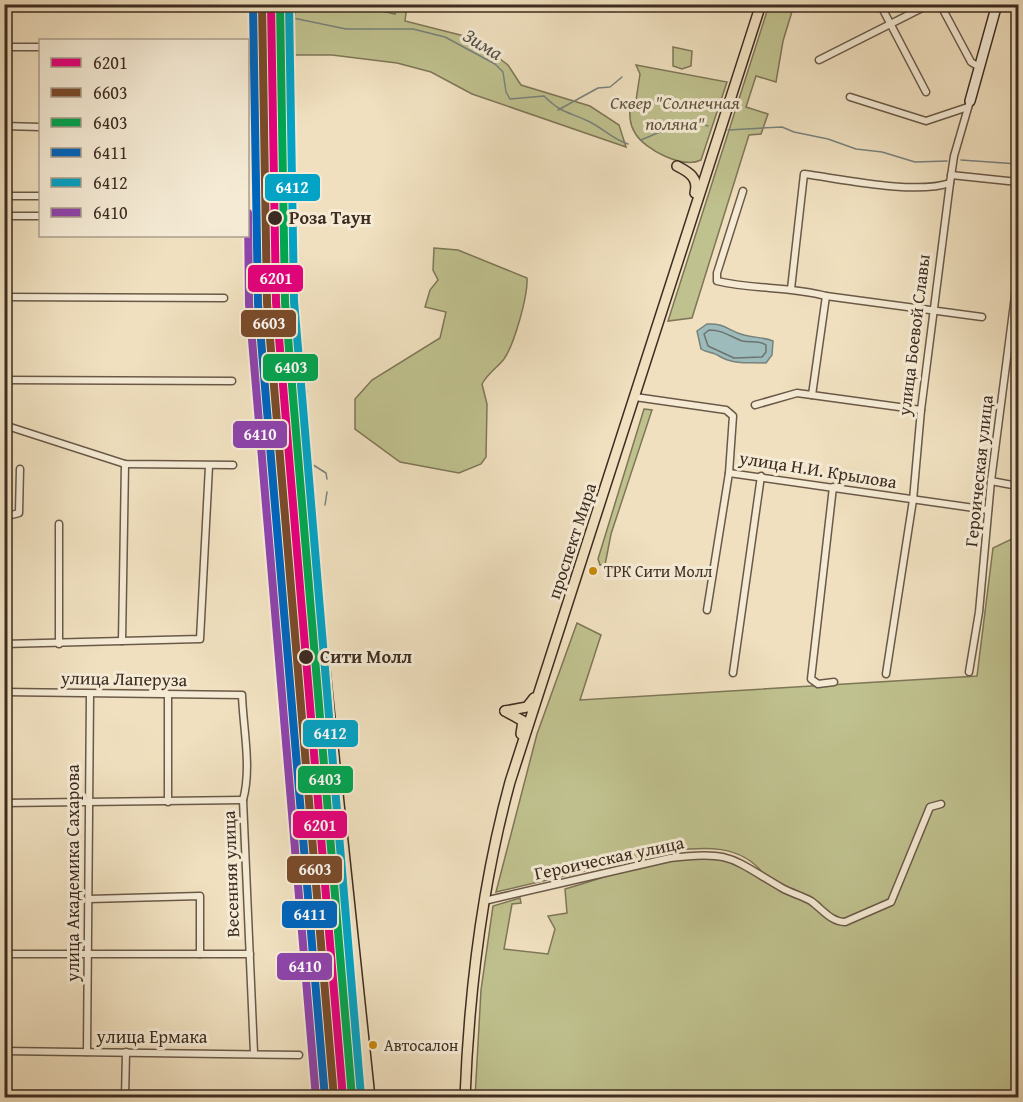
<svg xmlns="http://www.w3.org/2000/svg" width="1023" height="1102" font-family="'Gentium Book Plus',serif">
<rect width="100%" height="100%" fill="#f0e0bf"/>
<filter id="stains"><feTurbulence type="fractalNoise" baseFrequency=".00333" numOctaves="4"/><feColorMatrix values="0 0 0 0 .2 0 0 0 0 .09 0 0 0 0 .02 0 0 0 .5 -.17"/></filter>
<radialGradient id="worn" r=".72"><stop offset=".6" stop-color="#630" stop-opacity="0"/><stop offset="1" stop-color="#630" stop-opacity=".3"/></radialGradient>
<g fill="#bfc18e" stroke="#7e7658" stroke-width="1.5">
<path d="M301,4L357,5L395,14L398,5H407L405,21L472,38L508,65L521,85L590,106L619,125L626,147L472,94L431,72L397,63L332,55H292L293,10Z"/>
<path d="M769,5H794L783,41L776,82L756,76L746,107L768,114L761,134L749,135L692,318L668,321Z"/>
<path d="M673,47L692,51L691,66L682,69L673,66Z"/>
<path d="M636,65L727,82L701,160C683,169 645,150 635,133C629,124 629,112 631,101L636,100L640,74Z"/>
<path d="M434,248L458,250L527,278C528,296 514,345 504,359C497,368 488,373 482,384L487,404L486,457L481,464L459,473L400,462L355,429V399L372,380L440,338L446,312L425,307L430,290L438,280L433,270Z"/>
<path d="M644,409L652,410L611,534L605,565H600L598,559Z"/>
<path d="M1018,536V1097L475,1098L481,990L493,906L520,898L521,903L512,904L504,949L548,954L555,929L548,916L567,913L565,889C611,876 670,852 718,856C733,858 751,870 765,876C742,843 703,847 669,851L496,892L537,734L577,623L601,635L580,700L977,676L993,548Z"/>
</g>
<path fill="#9dbbbb" stroke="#77827d" stroke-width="1.5" d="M707,324C726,323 728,331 744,335C755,338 763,337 773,341L772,355L766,363C748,362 734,365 719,356C714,352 707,353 701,349L697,331Z"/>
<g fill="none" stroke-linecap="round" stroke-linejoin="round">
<path stroke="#6d746e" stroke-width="1.5" d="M709,330C723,330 729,336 742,341C750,343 759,340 766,345V352L762,357L734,358L708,346L704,334Z"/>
<g stroke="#77827d" stroke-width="1.5">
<path d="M258,4L260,20L264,19"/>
<path d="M275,18H281"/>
<path d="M293,18L346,29H413L445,37L495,64L503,72L506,92L510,99L544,96C562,114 570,112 590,122C604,129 612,139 628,144"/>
<path d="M558,110L598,88L610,87L622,77"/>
<path d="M683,123L692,121L708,126"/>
<path d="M728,130L782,127L794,132L828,139L856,149L882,152L915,162L947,161"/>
<path d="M641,140L667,129"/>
<path d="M294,144V18L297,4"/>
<path d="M294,159L296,301"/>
<path d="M961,160L1018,164"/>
<path d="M297,312L303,390L307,391L305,403L310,463L326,473L327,479"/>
<path d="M325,505L327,492"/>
</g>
<defs>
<g id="street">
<path d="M880,4L926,92"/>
<path d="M940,4L971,62L979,67"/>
<path d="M4,47H40"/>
<path d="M819,60L930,4"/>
<path d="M850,97L926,121L968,107"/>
<path d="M4,126L40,127"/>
<path d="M951,175L1018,182"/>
<path d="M743,191L717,273V281C754,290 790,286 826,296L982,317"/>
<path d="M4,196H40"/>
<path d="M4,216H40"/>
<path d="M791,289L804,174C842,179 915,195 950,183"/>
<path d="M4,297L224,298"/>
<path d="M4,380L232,381"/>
<path d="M812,395L826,296"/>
<path d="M635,397L726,410L733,416L729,473L707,610"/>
<path d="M755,405L797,393L921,410"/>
<path d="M4,425L125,464L233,465"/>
<path d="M729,473L988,510"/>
<path d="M991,481L1018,486"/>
<path d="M833,487L811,679L818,684L834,682"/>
<path d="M4,517L19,513L20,469"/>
<path d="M122,641L125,464"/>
<path d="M4,644L200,639L209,466"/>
<path d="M59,644V524"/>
<path d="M969,672L979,612L991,481L1018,273"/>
<path d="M733,673L761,476"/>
<path d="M886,674L913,500L921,410L950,183L954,156L970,101"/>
<path d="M4,692L242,695C243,728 252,767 243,800L254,1053"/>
<path d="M168,695V802"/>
<path d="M4,803L243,800"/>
<path d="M89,899L200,896V954"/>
<path d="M484,901L670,858C731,850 732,859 782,888C791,893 802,896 811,901C822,909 831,922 845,922L891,902L930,807L941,804"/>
<path d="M4,954H250"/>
<path d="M4,1051L299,1055"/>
<path d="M87,1052L90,694"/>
<path d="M125,1098L126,1052"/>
</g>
<path id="secondary" d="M970,101L997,4"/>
<g id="primary">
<path d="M287,4L285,148L289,328L370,1098"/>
<path d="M677,166C689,172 699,178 695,193"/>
<path d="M505,711L527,707L534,698"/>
<path d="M505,711L523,721L521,734"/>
<path d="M465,1098C469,991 482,885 510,782L761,4"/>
</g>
</defs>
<use href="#street" stroke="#6a5948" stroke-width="9"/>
<use href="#secondary" stroke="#3d2c21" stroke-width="12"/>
<use href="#primary" stroke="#3d2c21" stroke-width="12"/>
<use href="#street" stroke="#f5ebd5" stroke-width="6"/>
<use href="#secondary" stroke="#f5ebd5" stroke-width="9"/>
<use href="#primary" stroke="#f0e0bf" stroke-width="9"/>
<defs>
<path id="rail-1" d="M271,4L276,302L343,1098"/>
<path id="rail-2" d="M262,4L267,303L334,1098"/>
<path id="rail-3" d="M280,4L285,302L352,1097"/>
<path id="rail-4" d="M253,4L258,304L325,1098"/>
<path id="rail-5" d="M289,4L294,301L361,1096"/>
<path id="rail-6" d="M248,213L249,304L316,1098"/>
</defs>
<use href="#rail-1" stroke="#f5ebd5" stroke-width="12"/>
<use href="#rail-2" stroke="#f5ebd5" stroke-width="12"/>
<use href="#rail-3" stroke="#f5ebd5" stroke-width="12"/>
<use href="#rail-4" stroke="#f5ebd5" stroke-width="12"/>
<use href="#rail-5" stroke="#f5ebd5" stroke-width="12"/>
<use href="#rail-6" stroke="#f5ebd5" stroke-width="12"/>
<use href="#rail-1" stroke="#e5007d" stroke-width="8"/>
<use href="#rail-2" stroke="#7a4b2a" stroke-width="8"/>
<use href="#rail-3" stroke="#00a651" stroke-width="8"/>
<use href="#rail-4" stroke="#0065bd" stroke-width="8"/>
<use href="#rail-5" stroke="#03a3c5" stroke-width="8"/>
<use href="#rail-6" stroke="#8e44ad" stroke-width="8"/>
</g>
<g fill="#3d2c21" stroke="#f5ebd5" stroke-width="2">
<circle cx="275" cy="218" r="8"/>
<circle cx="306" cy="657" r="8"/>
</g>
<g fill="#c88808" stroke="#f5ebd5" stroke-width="2">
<circle cx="593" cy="571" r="5"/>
<circle cx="373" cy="1045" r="5"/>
</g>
<g text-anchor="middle" stroke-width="6" stroke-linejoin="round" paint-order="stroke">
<g font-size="16" fill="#3d2c21" stroke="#f5ebd5" text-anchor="start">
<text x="604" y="577">ТРК Сити Молл</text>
<text x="384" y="1051">Автосалон</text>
</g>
<g font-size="18" font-style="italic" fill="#5e513c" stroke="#f5ebd5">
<text x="675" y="109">Сквер "Солнечная<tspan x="675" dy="21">поляна"</tspan></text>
</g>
<g font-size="18" font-weight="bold" fill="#3d2c21" stroke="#f5ebd5" text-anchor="start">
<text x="289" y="224">Роза Таун</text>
<text x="320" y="663">Сити Молл</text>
</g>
<g font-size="18" fill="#3d2c21" stroke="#f5ebd5">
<text transform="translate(914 335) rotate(-83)" y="6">улица Боевой Славы</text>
<text transform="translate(818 470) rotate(9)" y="6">улица Н.И. Крылова</text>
<text transform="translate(979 471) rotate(-84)" y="6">Героическая улица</text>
<text transform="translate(572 541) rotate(-72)" y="6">проспект Мира</text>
<text transform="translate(124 679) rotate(1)" y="6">улица Лаперуза</text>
<text transform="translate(609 858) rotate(-12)" y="6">Героическая улица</text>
<text transform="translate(73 873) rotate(-90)" y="6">улица Академика Сахарова</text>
<text transform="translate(231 874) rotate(-92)" y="6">Весенняя улица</text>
<text x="152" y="1043">улица Ермака</text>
</g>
<g font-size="20" font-style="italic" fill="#555048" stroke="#f5ebd5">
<text transform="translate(483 44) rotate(31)" y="7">Зима</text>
</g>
</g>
<g stroke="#f5ebd5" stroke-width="2">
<rect x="264" y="173" width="57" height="29" rx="6" fill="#03a3c5"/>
<rect x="247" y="264" width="57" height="29" rx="6" fill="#e5007d"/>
<rect x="240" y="309" width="57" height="29" rx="6" fill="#7a4b2a"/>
<rect x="262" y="353" width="57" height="29" rx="6" fill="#00a651"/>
<rect x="232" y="420" width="56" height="29" rx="6" fill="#8e44ad"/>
<rect x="302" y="719" width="57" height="29" rx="6" fill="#03a3c5"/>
<rect x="297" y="765" width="57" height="29" rx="6" fill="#00a651"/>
<rect x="292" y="810" width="56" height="29" rx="6" fill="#e5007d"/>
<rect x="286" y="855" width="57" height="29" rx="6" fill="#7a4b2a"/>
<rect x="281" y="900" width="57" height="29" rx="6" fill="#0065bd"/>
<rect x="276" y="952" width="57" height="29" rx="6" fill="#8e44ad"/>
</g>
<g font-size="16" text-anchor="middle" font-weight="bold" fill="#fff">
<text x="292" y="193">6412</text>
<text x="276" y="284">6201</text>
<text x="269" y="329">6603</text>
<text x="291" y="373">6403</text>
<text x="260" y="440">6410</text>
<text x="330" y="739">6412</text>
<text x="325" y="785">6403</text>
<text x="320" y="831">6201</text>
<text x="315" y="875">6603</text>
<text x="310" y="920">6411</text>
<text x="305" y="972">6410</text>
</g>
<rect width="1023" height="1102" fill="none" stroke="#f0e0bf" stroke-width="24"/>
<rect x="6" y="6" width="1011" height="1090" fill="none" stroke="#3d2c21" stroke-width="3"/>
<rect x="12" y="12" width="999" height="1078" fill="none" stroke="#3d2c21" stroke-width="1.5"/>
<rect x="39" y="39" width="210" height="198" fill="#f5ebd5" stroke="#ab9f8d" stroke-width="1.5"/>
<rect x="51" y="58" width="30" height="9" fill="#e5007d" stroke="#ab9f8d" stroke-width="1.5"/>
<text x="93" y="69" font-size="18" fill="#3d2c21">6201</text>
<rect x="51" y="88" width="30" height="9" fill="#7a4b2a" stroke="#ab9f8d" stroke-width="1.5"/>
<text x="93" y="99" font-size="18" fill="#3d2c21">6603</text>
<rect x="51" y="118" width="30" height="9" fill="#00a651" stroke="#ab9f8d" stroke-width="1.5"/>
<text x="93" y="129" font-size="18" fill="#3d2c21">6403</text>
<rect x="51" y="148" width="30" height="9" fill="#0065bd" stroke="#ab9f8d" stroke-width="1.5"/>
<text x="93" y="159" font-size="18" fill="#3d2c21">6411</text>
<rect x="51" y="178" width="30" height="9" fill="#03a3c5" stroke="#ab9f8d" stroke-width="1.5"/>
<text x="93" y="189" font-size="18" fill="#3d2c21">6412</text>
<rect x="51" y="208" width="30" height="9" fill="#8e44ad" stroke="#ab9f8d" stroke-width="1.5"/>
<text x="93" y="219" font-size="18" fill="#3d2c21">6410</text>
<rect width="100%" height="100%" filter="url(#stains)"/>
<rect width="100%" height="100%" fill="url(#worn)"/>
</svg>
